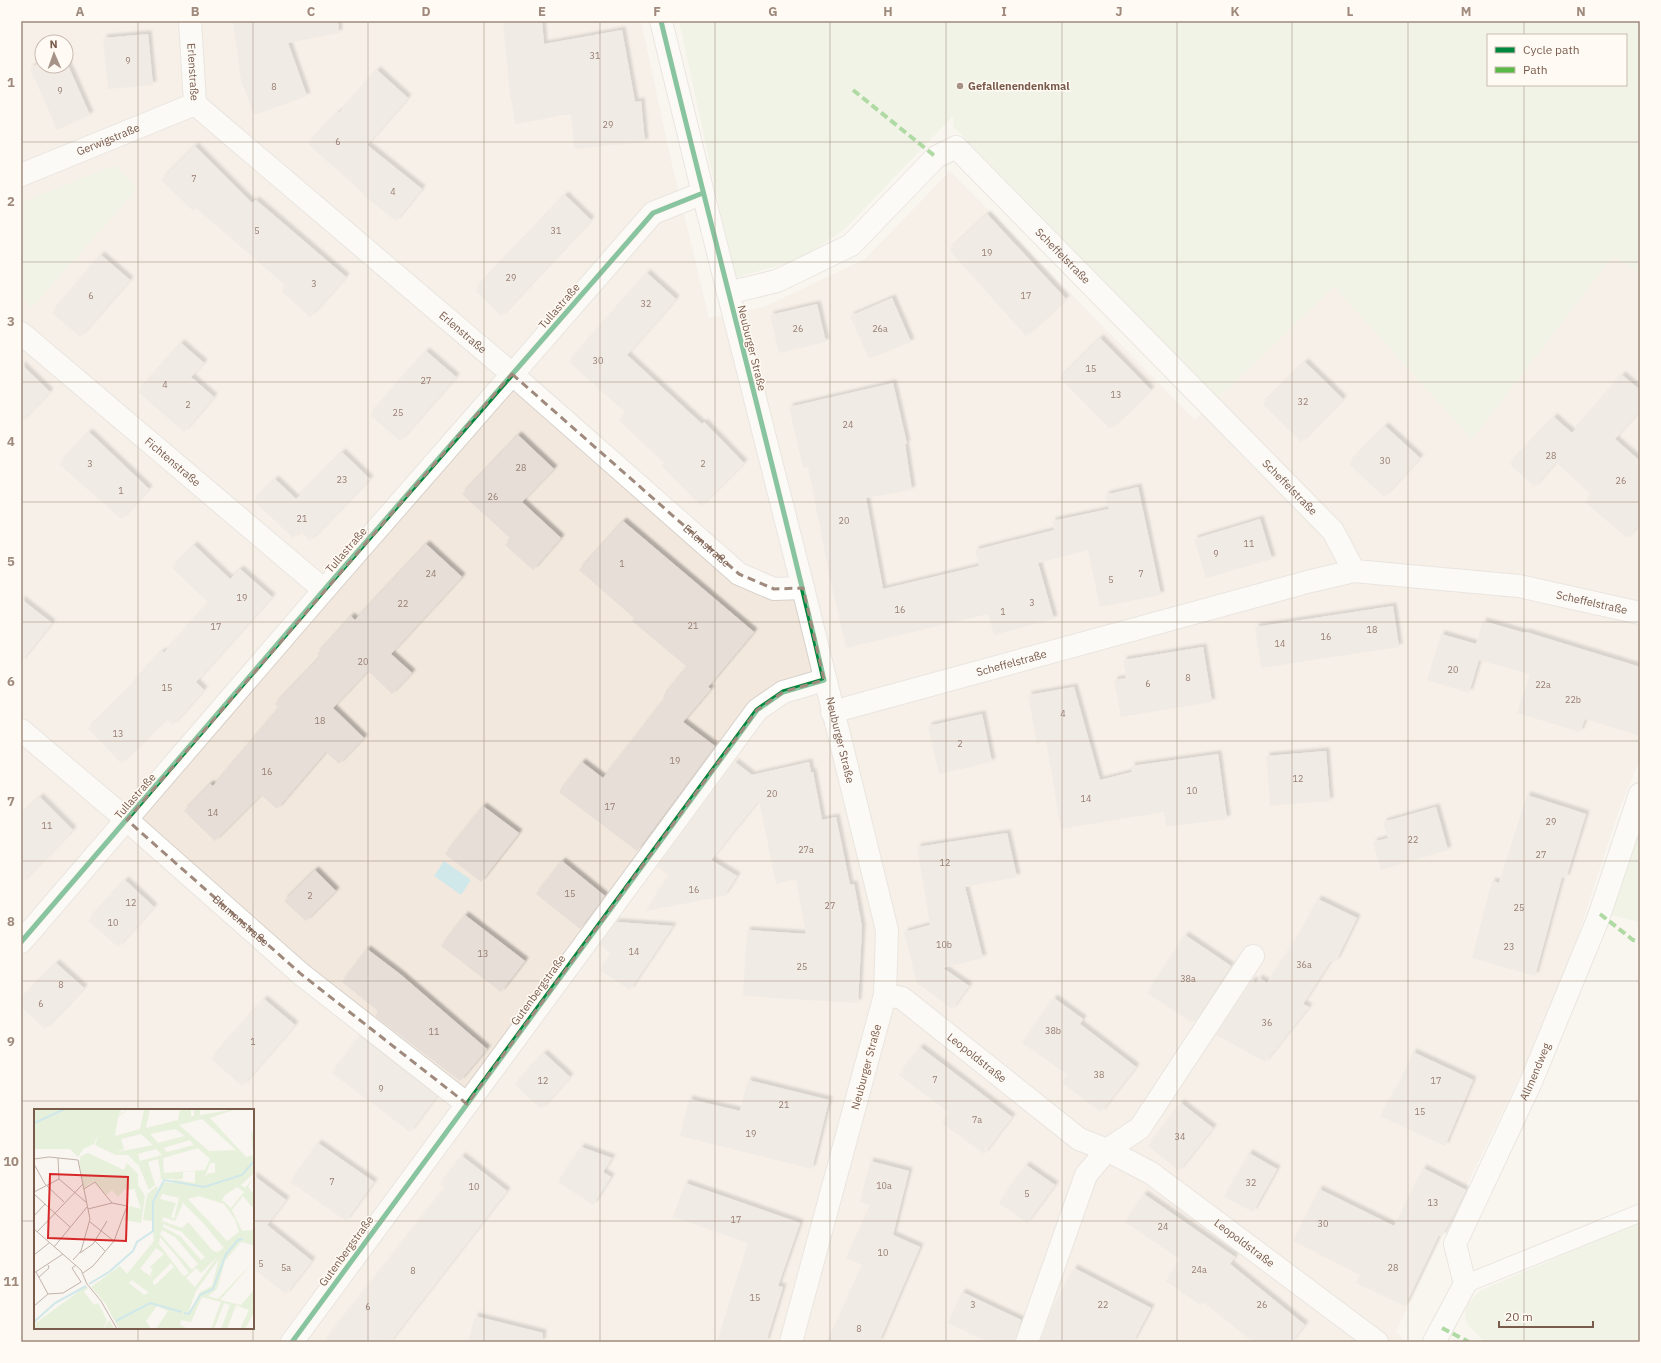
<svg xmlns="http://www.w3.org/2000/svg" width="1661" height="1363" font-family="'IBM Plex Sans',sans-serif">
<defs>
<filter id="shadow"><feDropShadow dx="3.5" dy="-3.5" stdDeviation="1" flood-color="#0004"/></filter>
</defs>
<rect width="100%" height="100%" fill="#f9f5f0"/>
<path fill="#f2e8de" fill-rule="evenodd" d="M21,21H641L671,160L709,318L764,307L865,259L950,171L1195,420L1334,286L1472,439L1640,221V759L1618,813L1557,1000L1396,1331L1405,1342H21ZM42,42H66V66H42ZM35,1110H253V1328H35Z"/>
<g fill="#e7f0db" fill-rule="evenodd">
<path d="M679,21H1640V273L1613,256L1472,439L1334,286L1218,398L953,126V116L845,229L802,259L735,278ZM1488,35H1626V85H1488Z"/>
<path d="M116,165L137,189L31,308L21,295V203Z"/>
<path d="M1640,827V922L1611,915Z"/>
<path d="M1640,1221V1342H1486C1462,1324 1456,1310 1482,1290Z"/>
</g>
<path fill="#d0e8ea" d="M444,861L471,880L461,895L434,876Z"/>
<g fill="#e6ded7" filter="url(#shadow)">
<path d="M233,21H338L339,33L288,43L307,96L254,115L241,80Z"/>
<path d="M503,21H542L544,44L622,30L635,102L641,101L645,142L574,149L571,114L515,124L511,98H510Z"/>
<path d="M148,34L153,85L108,89L103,38Z"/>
<path d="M66,61L90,115L57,130L30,68L42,62V66H66Z"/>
<path d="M377,70L408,98L367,145L422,189L396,221L364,196L365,195L308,144L338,112L339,113Z"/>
<path d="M195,146L252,203L256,200L346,277L310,317L281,291L286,286L196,208L193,211L161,180Z"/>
<path d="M565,195L591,220L501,316L475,290Z"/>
<path d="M987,214L1066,299L1026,336L949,250Z"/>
<path d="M101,255L130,280L80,337L52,313Z"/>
<path d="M647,273L676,299L627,355L702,424L704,422L744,463L701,506L661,465L664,463L619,421L626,413L569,362Z"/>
<path d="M892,298L911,342L869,359L850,316Z"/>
<path d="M817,304L826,342L779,353L770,315Z"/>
<path d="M1100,338L1151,390L1110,429L1060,378Z"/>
<path d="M181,343L204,363L191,377L214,397L184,432L138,392Z"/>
<path d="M426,351L456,377L400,441L370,415Z"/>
<path d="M1305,362L1343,399L1301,442L1263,404Z"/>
<path d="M21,364L50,392L21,422Z"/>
<path d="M1622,375L1640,390V410L1615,439L1640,461V523L1627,538L1585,502L1591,495L1556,462L1534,487L1510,464L1554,417L1572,433Z"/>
<path d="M893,383L907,444H905L912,490L866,498L883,589L979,566L975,550L1054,530L1052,521L1109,509L1105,495L1138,487L1161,595L1100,607L1088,550L1038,563L1054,619L994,635L988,614L846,648L830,578L808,467L803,468L789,407Z"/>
<path d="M1385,426L1420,458L1384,497L1349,464Z"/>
<path d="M89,432L149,489L121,519L59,464Z"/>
<path d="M518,435L554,469L522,502L561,538L533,570L505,545L511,539L462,494Z"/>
<path d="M342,452L370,479L310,541L300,531L293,538L254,501L275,479L296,499Z"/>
<path d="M1260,519L1272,559L1206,578L1194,539Z"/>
<path d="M623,521L754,632L708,687L711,689L683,722L715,746L637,851L559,792L582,762L603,778L665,698L663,696L687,667L632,621L634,618L579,570Z"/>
<path d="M426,544L462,577L391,654L412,673L392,694L368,671L333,708L364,738L339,764L326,752L277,809L261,795L215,841L184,811L210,784L213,786L279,708L275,704L320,657L317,654L351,616L355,620Z"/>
<path d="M194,545L230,579L240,569L272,597L196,682L204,690L173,725L166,719L121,763L88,729L131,687L130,686L162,651L164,653L209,603L172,568Z"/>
<path d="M21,599L52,623L21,662Z"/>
<path d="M1393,606L1399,647L1261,668L1255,627Z"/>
<path d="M1483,621L1525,633L1526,632L1640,667V736L1585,719L1580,732L1517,713L1530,674L1479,660L1469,693L1427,680L1441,634L1476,644Z"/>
<path d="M1203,647L1212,702L1121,717L1114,680L1126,678L1123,660Z"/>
<path d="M1074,687L1100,780L1132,772L1131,766L1218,754L1227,819L1166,827L1164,812L1061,829L1046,741L1037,743L1028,695Z"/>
<path d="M982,714L992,762L939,774L928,726Z"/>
<path d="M1326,751L1330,801L1270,806L1266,756Z"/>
<path d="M735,762L752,775L809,762L811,772H813L822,820L836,817L850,885L854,884L862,927L858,1003L743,996L747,930L806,934L796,879L776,884L759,800L711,860L737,876L724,896L646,911L669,875L657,867Z"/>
<path d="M1527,795L1586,814L1566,878L1562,877L1535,976L1472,958L1492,881L1499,883Z"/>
<path d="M40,797L73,830L21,883V815Z"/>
<path d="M483,806L519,833L481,882L445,854Z"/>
<path d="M1436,807L1448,850L1381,870L1373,842L1388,838L1383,822Z"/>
<path d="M1007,833L1017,877L965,887L983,958L943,968L969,986L952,1009L917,983L904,932L930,925L917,847Z"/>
<path d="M562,861L605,896L580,929L536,894Z"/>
<path d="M315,870L336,891L306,921L284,901Z"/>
<path d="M125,880L154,907L118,947L88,921Z"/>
<path d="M1318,899L1357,918L1336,961L1330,962L1303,1004L1309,1007L1265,1062L1216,1035L1252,980L1256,983L1259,978L1267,983L1296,939Z"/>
<path d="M465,915L525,961L501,992L441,946Z"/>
<path d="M616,922L673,926L630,990L600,970L611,954L600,945Z"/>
<path d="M1185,935L1231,966L1195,1022L1192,1021L1191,1022L1147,993Z"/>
<path d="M367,949L400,974L487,1049L460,1081L375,1016L378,1011L342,982Z"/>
<path d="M56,963L84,988L45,1029L21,1007V1000Z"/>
<path d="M1054,998L1083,1019L1080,1024L1136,1067L1101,1112L1062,1083L1068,1075L1022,1043Z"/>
<path d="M264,999L295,1025L242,1086L211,1059Z"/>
<path d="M360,1036L437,1096L410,1132L332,1073Z"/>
<path d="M920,1047L1012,1117L984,1154L942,1123L950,1113L899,1075Z"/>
<path d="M1413,1052L1473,1080L1445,1146L1380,1116L1399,1083Z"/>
<path d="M544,1053L570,1077L541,1109L515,1085Z"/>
<path d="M748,1080L829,1100L812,1169L680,1136L689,1099L740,1111Z"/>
<path d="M1181,1103L1213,1128L1179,1171L1148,1146Z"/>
<path d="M318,1143L374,1182L346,1221L290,1182Z"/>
<path d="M581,1147L612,1158L603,1172L611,1177L593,1205L558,1182Z"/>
<path d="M1249,1153L1277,1169L1253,1212L1224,1197Z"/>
<path d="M462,1156L507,1191L390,1342H324L445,1188L440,1184Z"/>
<path d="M870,1161L909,1171L893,1235L920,1247L879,1342H827L862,1265L846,1258L870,1205L860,1202Z"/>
<path d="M1026,1165L1055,1185L1027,1223L999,1203Z"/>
<path d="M1423,1168L1466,1190L1442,1237L1439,1235L1405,1306L1356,1283L1360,1275L1293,1241L1319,1189L1394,1226Z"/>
<path d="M253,1175L286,1200L267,1225L312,1261L286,1294L253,1269Z"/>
<path d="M685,1183L800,1223L778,1286L783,1287L766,1342H717L748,1243L673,1217Z"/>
<path d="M1144,1194L1235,1257L1230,1264L1305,1325L1291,1342H1253L1203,1302L1200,1305L1166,1281L1181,1260L1125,1222Z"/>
<path d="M1074,1268L1151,1308L1133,1342H1040L1052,1309Z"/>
<path d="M962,1292L1021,1320L1015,1342H988L948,1323Z"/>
<path d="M475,1316L543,1333L542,1342H468Z"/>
</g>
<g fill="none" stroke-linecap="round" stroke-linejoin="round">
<defs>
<path id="service" d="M1465,1284L1640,1213"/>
<g id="minor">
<path id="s1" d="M190,21L195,104L512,374L739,574L774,589L803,588"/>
<path id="s2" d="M661,21L703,193L803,588L887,930L885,995L791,1342"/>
<path id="s3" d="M21,175L195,104"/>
<path id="s4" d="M728,293L777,281L851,245L936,157L956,147L1333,531L1354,571"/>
<path id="s5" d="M21,333L324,590"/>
<path id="s6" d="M832,712L1311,581L1354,571L1519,586L1640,613"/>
<path id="s7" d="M21,730L127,820L301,974L467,1104"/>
<path d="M21,942L324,590L653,213L703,193"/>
<path id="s8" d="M885,995L902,998L1079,1139L1107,1150L1151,1173L1377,1342"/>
<path d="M292,1342L757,710L783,692L824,680"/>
<path d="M1027,1342L1086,1175L1107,1150L1140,1128L1253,956"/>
<path id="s9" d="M1434,1342L1465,1284L1455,1244L1531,1082L1598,919L1640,794"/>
</g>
</defs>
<use href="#service" stroke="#d7d1cb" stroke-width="19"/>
<use href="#minor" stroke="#d7d1cb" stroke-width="24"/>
<use href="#service" stroke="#fefefd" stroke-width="17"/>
<use href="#minor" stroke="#fefefd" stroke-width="22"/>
<g stroke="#58b947" stroke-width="4" stroke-dasharray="8 4" stroke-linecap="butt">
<path d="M853,90L936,157"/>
<path d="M1600,914L1633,940L1640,942"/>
<path d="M1442,1328L1469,1342"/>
</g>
<defs>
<g id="cycleway">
<path d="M21,942L324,590L653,213L703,193"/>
<path d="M292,1342L757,710L783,692L824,680C773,459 714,241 661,21"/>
</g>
</defs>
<use href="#cycleway" stroke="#fffaf3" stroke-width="8"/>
<use href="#cycleway" stroke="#00873e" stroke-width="5"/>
</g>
<path d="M0 0H1661V1363H0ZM512,374L739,574L774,589L803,588L824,680L783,692L757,710L467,1104L301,974L127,820Z" fill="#f9f5f0" fill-opacity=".55" fill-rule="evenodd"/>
<path fill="none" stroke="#9f8a7d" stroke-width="3" stroke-dasharray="8 5" stroke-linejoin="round" d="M512,374L739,574L774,589L803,588L824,680L783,692L757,710L467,1104L301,974L127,820Z"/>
<path fill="none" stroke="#9f8a7d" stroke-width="1" stroke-opacity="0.55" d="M138,21V1110M253,21V1110M368,21V1342M484,21V1342M600,21V1342M715,21V1342M830,21V1342M946,21V1342M1062,21V1342M1177,21V1342M1292,21V1342M1408,21V1342M1524,21V35M1524,85V1342M21,142H1640M21,262H1640M21,382H1640M21,502H1640M21,622H1640M21,741H1640M21,861H1640M21,981H1640M21,1101H1640M253,1110V1328M21,1221H35M253,1221H1640M138,1328V1342M253,1328V1342"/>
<circle fill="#a69286" stroke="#fffaf3" stroke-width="1.5" cx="960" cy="86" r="4"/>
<g text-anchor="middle" stroke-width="3" stroke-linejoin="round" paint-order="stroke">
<g font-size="9" fill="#977e72">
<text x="595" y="59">31</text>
<text x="128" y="64">9</text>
<text x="274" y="90">8</text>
<text x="60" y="94">9</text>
<text x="608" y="128">29</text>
<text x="338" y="145">6</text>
<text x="194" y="182">7</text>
<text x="393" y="195">4</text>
<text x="257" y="234">5</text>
<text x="556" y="234">31</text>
<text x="987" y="256">19</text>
<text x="511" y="281">29</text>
<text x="314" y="287">3</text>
<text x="91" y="299">6</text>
<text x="1026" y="299">17</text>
<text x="646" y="307">32</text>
<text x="798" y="332">26</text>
<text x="880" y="332">26a</text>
<text x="598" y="364">30</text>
<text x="1091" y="372">15</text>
<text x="426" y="384">27</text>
<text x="165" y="388">4</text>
<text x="1116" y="398">13</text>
<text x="1303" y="405">32</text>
<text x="188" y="408">2</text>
<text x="398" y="416">25</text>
<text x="848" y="428">24</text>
<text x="1551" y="459">28</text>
<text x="1385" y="464">30</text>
<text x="90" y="467">3</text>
<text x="703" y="467">2</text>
<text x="521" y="471">28</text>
<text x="342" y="483">23</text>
<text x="1621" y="484">26</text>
<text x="121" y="494">1</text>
<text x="493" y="500">26</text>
<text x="302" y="522">21</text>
<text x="844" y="524">20</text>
<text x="1249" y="547">11</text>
<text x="1216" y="557">9</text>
<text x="622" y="567">1</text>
<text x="431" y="577">24</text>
<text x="1141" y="577">7</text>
<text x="1111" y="583">5</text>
<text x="242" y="601">19</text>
<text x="1032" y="606">3</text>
<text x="403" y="607">22</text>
<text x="900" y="613">16</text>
<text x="1003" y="615">1</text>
<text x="693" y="629">21</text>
<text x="216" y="630">17</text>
<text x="1372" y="633">18</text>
<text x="1326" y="640">16</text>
<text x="1280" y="647">14</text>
<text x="363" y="665">20</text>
<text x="1453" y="673">20</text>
<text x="1188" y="681">8</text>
<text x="1148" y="687">6</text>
<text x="1543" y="688">22a</text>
<text x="167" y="691">15</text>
<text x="1573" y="703">22b</text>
<text x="1063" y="717">4</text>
<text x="320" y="724">18</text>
<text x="118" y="737">13</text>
<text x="960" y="747">2</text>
<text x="675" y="764">19</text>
<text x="267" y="775">16</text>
<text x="1298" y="782">12</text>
<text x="1192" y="794">10</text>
<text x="772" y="797">20</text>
<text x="1086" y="802">14</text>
<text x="610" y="810">17</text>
<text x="213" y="816">14</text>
<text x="1551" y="825">29</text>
<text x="47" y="829">11</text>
<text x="1413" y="843">22</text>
<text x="806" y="853">27a</text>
<text x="1541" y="858">27</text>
<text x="945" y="866">12</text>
<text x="694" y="893">16</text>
<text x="570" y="897">15</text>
<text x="310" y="899">2</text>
<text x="131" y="906">12</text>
<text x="830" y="909">27</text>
<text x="1519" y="911">25</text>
<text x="113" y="926">10</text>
<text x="944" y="948">10b</text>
<text x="1509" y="950">23</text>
<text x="634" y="955">14</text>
<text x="483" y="957">13</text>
<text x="1304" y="968">36a</text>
<text x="802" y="970">25</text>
<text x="1188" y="982">38a</text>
<text x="61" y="988">8</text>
<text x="41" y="1007">6</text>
<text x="1267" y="1026">36</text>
<text x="1053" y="1034">38b</text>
<text x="434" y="1035">11</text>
<text x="253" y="1045">1</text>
<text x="1099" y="1078">38</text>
<text x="935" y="1083">7</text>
<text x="543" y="1084">12</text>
<text x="1436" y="1084">17</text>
<text x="381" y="1092">9</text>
<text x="784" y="1108">21</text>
<text x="1420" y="1115">15</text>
<text x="977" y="1123">7a</text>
<text x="751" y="1137">19</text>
<text x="1180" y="1140">34</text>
<text x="332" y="1185">7</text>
<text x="1251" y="1186">32</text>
<text x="884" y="1189">10a</text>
<text x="474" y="1190">10</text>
<text x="1027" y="1197">5</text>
<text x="1433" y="1206">13</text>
<text x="736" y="1223">17</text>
<text x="1323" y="1227">30</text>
<text x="1163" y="1230">24</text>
<text x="883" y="1256">10</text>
<text x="261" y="1267">5</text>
<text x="286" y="1271">5a</text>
<text x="1393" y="1271">28</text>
<text x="1199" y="1273">24a</text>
<text x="413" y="1274">8</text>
<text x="755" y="1301">15</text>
<text x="973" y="1308">3</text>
<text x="1103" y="1308">22</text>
<text x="1262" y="1308">26</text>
<text x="368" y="1310">6</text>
<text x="859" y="1332">8</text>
</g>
<g font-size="11" fill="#7a5c4d" stroke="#fffaf3">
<text dy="4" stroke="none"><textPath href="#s1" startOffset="51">Erlenstraße</textPath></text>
<text dy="4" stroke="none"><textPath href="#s3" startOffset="94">Gerwigstraße</textPath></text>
<text dy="4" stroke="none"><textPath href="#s4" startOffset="430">Scheffelstraße</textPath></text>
<text transform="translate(559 306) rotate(-49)" y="4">Tullastraße</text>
<text dy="4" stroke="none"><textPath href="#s1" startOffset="435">Erlenstraße</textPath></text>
<text transform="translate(752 348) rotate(76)" y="4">Neuburger Straße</text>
<text dy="4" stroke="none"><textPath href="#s5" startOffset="199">Fichtenstraße</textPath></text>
<text dy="4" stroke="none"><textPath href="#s4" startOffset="754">Scheffelstraße</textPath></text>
<text dy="4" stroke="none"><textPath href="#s1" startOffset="759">Erlenstraße</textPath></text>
<text transform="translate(346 550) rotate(-49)" y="4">Tullastraße</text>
<text dy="4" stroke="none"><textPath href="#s6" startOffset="781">Scheffelstraße</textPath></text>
<text dy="4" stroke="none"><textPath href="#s6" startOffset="186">Scheffelstraße</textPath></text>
<text dy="4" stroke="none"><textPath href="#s2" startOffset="741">Neuburger Straße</textPath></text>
<text transform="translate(135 796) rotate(-49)" y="4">Tullastraße</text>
<text dy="4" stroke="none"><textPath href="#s7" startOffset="291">Blumenstraße</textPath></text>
<text transform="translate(538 990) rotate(-54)" y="4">Gutenbergstraße</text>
<text dy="4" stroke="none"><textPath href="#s8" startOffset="113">Leopoldstraße</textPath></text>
<text transform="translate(866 1067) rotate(-75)" y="4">Neuburger Straße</text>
<text dy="4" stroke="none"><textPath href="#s9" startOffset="297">Allmendweg</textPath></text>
<text dy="4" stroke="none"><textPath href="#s8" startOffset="440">Leopoldstraße</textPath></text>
<text transform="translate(346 1251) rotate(-54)" y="4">Gutenbergstraße</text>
</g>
<g font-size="11" font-weight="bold" fill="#7a5c4d" stroke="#fffaf3" text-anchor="start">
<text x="968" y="90">Gefallenendenkmal</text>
</g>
</g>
<g transform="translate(34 1109)">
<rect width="220" height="220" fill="#f9f5f0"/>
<path d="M0,0H88L84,6L94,0L84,8L81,27L106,20L110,0H116L112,19L144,11L146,0H157V7H160V0H166V6L203,0L176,9L212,48L219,46L217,24L220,23V64L207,76L211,79L220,68L214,78L220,86V96L218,98L209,87L198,101L208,122L220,121V137L209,133L206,134L191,152L183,180L174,187L184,190L220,152L186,191L207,196L220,181V203L211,220H206L215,201L202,196L193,220H187L196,196L190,194L180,220H177L187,193L168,188L157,213L147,211L146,216L154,220H122L134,202L123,197L112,212L117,220H85L71,194L57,178L86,157L93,165L120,132L118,112L109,111L113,86L122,77L124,79L120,92L128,75L131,73L139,74V70L161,74V62L149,63V70H127L115,81L105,57L94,46H82L61,36L65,24L60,35L49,40L44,48L36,40H0ZM168,10L201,40V41L175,42L145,16ZM141,20L151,27L124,34L116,25ZM107,25L119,36L83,43L90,40L87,30ZM156,31L160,36L133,43L129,39ZM164,39L176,50L171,61L130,64L129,49ZM122,40L128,46L106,52L104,45ZM124,50L127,69L121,76L114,53ZM176,54H181V64H175L171,68ZM203,78L210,83L197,99L188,91L191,86ZM128,85L145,89L140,110L137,108L142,94L126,90ZM165,87L190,95L201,110L205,123L193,132L154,90ZM149,94L171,116L190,139L184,143L179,142L154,113L148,119L128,112L129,108L141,112ZM129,115L148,123L171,148L167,151L146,127L129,118ZM128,121L141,128L164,155L158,161L126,125ZM126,128L144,149L155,164L150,167L147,164L125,135ZM122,139L130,145L116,158L119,161L116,165L118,168L106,160ZM184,147L161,178L152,169L162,159L167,164ZM185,150L178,177L166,183L158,201H155L162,182ZM137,154L140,158L121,176L119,175V172ZM98,171L114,183V184L110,186L95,174ZM54,44L90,61L93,54L104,65V76L111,87L107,114L90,111L95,97L107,100L100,79L97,81L91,80L84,88L78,81L72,86L60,72L50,79L45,53L47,47ZM52,177L54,179L47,186L50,183L60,196L64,194L73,211L69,220L75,211L81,220H0L2,214Z" fill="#e7f0db" fill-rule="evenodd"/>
<path fill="none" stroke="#d0e8ea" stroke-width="2" d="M0,14L31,0M55,175L75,163L99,142L103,133L119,122V93L130,71L170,78L208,66L220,52M150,204L155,205L166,186L179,180L192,145L204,131L209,130M82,212L116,194L148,203M0,213L21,194L52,177"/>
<path fill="none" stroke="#c2b3aa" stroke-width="1" d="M24,49L25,70L53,94M0,50L15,48L44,51L56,110L47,142L39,151M0,55L11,75L30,93M50,80L61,73L78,94M0,83L25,70M0,85L36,118M54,100L78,94L93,97M0,107L11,95M56,113L80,132M0,120L47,161L53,175L67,192L83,220M3,123L49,75M61,132L71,142M20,138L53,98M46,144L59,135L73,112M0,146L15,134M2,163L14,185M0,164L29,145M49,164L59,157L80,132L93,97M5,168L15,159L14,156M0,197L14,185L29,184L47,173L38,159L42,156"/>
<path fill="#d62828" fill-opacity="0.15" stroke="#d62828" stroke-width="2" d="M16,65L94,68L92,132L14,129Z"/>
<rect width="220" height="220" fill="none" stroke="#7a5c4d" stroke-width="2"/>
</g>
<rect width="1661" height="1363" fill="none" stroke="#fffaf3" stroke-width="44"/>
<rect x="1487" y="34" width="140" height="52" fill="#fffaf3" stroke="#cabbb1"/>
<rect x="1495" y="47" width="20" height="6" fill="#00873e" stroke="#cabbb1"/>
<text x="1523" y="54" font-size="12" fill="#7a5c4d">Cycle path</text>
<rect x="1495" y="67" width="20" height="6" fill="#58b947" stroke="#cabbb1"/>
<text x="1523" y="74" font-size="12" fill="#7a5c4d">Path</text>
<g transform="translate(54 54) rotate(358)"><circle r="19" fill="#fffaf3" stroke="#cabbb1"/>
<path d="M0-3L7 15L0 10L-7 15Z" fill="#a69286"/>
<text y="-6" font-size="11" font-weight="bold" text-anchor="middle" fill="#7a5c4d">N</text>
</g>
<path d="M1499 1321v6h94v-6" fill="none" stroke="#7a5c4d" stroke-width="2"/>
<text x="1505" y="1321" font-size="12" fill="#7a5c4d" stroke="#fffaf3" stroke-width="3" paint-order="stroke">20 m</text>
<rect x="22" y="22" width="1617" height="1319" fill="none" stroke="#9f8a7d" stroke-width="1.5"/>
<g font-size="13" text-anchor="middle" font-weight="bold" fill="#9f8a7d">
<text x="80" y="16">A</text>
<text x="195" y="16">B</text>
<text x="311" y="16">C</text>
<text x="426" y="16">D</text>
<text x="542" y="16">E</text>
<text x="657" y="16">F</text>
<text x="773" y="16">G</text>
<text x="888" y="16">H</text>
<text x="1004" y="16">I</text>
<text x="1119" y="16">J</text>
<text x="1235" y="16">K</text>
<text x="1350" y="16">L</text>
<text x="1466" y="16">M</text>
<text x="1581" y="16">N</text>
<text x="11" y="87">1</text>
<text x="11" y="206">2</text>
<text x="11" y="326">3</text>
<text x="11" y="446">4</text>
<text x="11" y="566">5</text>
<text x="11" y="686">6</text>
<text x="11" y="806">7</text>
<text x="11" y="926">8</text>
<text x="11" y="1046">9</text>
<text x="11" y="1166">10</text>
<text x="11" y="1286">11</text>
</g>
</svg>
